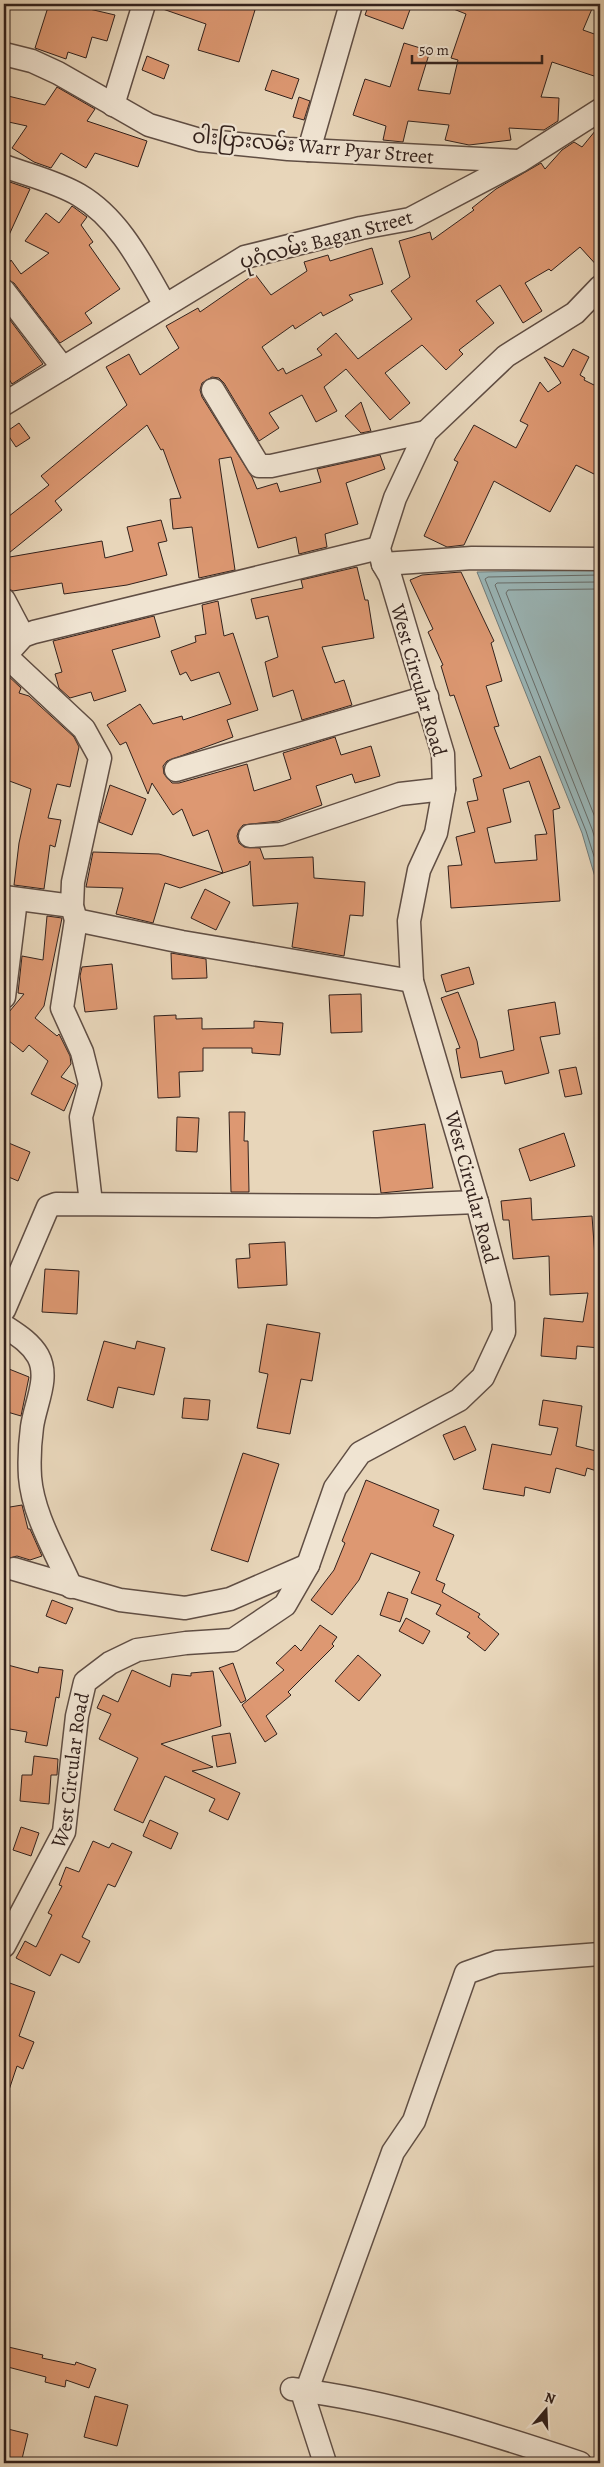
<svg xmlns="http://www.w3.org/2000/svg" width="604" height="2467" font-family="Alegreya,'Noto Sans Myanmar',serif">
<rect width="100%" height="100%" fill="#e8d6ba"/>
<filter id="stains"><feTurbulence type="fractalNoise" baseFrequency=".004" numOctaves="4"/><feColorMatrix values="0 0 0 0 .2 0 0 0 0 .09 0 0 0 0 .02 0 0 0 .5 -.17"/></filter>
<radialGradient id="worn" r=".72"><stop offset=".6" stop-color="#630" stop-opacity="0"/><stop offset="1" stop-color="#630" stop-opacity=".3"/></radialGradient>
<g fill="#9ab7b9" stroke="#707b7a">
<path d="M600,570V894L582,833L477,572Z"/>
<path d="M600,1104V1136L596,1123V1105Z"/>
</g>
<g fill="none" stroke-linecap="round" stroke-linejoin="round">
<g stroke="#666c6a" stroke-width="1">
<path d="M600,575L488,577L485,579L586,831L600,875"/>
<path d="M600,582L497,583L495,585L592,829L600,855"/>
<path d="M600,589L508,590L506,593L600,830"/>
</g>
</g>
<g fill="#dd9872" stroke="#32211c" fill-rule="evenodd">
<path d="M49,4H68L115,15L107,41L92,37L86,58L68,52L66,59L35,48Z"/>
<path d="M157,4H235L255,10L239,62L198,50L206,24L157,7Z"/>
<path d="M369,4H412L403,29L365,15Z"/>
<path d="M441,4H594L583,30L600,36V78L552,62L541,97L559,98L558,121L544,130L509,128L511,140L469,145L445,140L449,125L408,121L403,142L383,140L386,126L353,115L365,79L390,87L404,43L430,51L418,90L450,94L458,60L451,58L466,14Z"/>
<path d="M147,56L169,65L164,79L142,70Z"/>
<path d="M272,70L299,79L292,99L265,90Z"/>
<path d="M57,87L95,109L87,121L147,141L138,167L95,153L86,168L61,153L51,168L34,162L12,148L27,126L4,121V95L45,105Z"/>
<path d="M299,97L310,101L304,120L293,117Z"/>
<path d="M600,125V269L580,247L551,271L549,269L525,283L542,311L523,323L500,285L476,301L494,323L459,350L463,354L446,370L422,345L385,373L410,403L390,420L346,369L324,387L337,411L316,422L302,395L269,413L279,428L259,441L224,383L219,378L212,377L202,383L200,390L202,397L252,477L257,489L277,483L280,492L321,482L317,469L380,455L385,469L346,483L358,524L325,534L327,547L299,554L296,537L258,548L231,457L219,459L235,570L199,578L192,527L173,529L170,499L181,498L163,449L161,450L147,425L55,501L62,510L4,557V520L49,485L41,476L127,405L106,367L129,354L140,375L179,348L166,326L198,308L200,312L255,274L271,295L307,271L304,262L328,255L330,261L372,248L383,284L349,295L353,300L323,316L321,312L295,329L293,325L262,347L278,371L283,368L286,374L322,355L317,349L336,333L358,359L412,319L391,291L410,277L399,241L430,232L432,240L474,210L472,208L496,189L541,163L545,169L562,150L574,142L582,147Z"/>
<path d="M4,180L30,189L4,246V202L9,189L4,187Z"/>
<path d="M72,206L87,217L81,225L93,242L89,245L120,289L85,313L92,323L60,343L14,283L4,278V271L11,260L21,274L49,253L25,241L46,213L59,223Z"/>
<path d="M4,312L43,364L12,384L4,371Z"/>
<path d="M573,349L589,357L580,375L585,378L584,380L600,388V477L576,465L550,512L494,481L464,545L447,547L424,536L458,462L454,460L474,425L516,448L528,425L520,421L540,382L548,392L561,383L544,357L563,367Z"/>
<path d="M361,402L371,431L361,433L345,416Z"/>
<path d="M19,423L30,438L16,447L6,432Z"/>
<path d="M161,520L167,541L158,543L167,575L127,585L64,594L62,583L13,591L4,587V558L102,541L105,558L133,551L127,527Z"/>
<path d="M357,567L365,600H368L374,638L322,647L335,683L344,680L352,705L302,720L293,690L273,697L265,662L278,657L268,616L256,619L251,599L303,588L301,580Z"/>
<path d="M461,572L494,641L491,643L502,681L486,686L499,726L494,727L510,769L540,756L560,808L553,810L560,901L451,908L448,866L462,865L456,837L475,832L467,802L478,800L473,779L482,776L454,695L450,696L441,666L443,665L428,632L433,629L410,580L422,575ZM529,781L547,834L535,835L537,860L495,863L487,828L511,822L503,789Z"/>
<path d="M218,601L224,636L233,633L258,710L227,720L233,737L167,761L163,766L164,774L172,783H179L247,764L254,791L291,779L283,753L335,737L341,755L371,746L380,776L355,783L352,774L316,786L322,805L278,821L243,825L239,830L237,836L239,843L244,847L260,848L264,859L313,857L314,878L365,882L363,916L350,915L344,956L292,947L298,903L253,906L250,861L248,865L223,873L208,830L193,836L182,809L173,815L152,783L148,794L126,742L120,745L107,725L140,704L153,724L182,716L183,720L231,704L219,672L191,681L186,672L180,675L171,651L196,642L195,636L206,634L202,605Z"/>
<path d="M154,616L160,637L112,650L126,691L94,701L91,692L70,698L59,688L55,674L62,672L53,641Z"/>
<path d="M4,672L21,688L19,693L29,696L74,737L79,747L70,787L57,784L48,818L61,820L55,847L50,845L44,889L14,885L19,843L31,789L4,779Z"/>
<path d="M110,785L146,799L132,835L99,822Z"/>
<path d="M93,852L159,854L223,873L180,888L165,883L153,923L116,914L123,888L86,887Z"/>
<path d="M205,889L230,902L216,930L191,918Z"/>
<path d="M47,916L62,918L44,1006L35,1018L57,1036L59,1034L70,1056L71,1064L61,1077L76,1085L64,1111L31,1094L48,1061L29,1045L23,1052L4,1037V1018L24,994L18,993L22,956L43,960Z"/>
<path d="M171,953L206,959L207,978L172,979Z"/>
<path d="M112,964L117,1009L85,1012L80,976L82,967Z"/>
<path d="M469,967L474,984L446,992L441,975Z"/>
<path d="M458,992L477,1041L480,1058L514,1050L508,1010L555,1002L560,1034L540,1037L549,1073L505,1084L502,1071L461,1078L456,1049L460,1048L441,998Z"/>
<path d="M361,994L362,1032L331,1033L329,995Z"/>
<path d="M176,1015V1019L202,1018V1029L254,1028V1021L283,1023L280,1055L252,1053V1048H203V1071L179,1072L180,1097L158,1098L154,1016Z"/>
<path d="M576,1067L582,1094L565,1097L559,1070Z"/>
<path d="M229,1112H245L244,1141H248L249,1192H231Z"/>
<path d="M177,1117L199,1118L197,1152L176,1151Z"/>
<path d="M425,1124L433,1188L381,1193L373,1131Z"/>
<path d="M564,1133L575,1166L530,1181L519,1149Z"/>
<path d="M4,1141L30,1152L18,1181L4,1175Z"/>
<path d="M531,1198L532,1220L592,1216L595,1257L600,1258V1348L577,1346L576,1359L541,1356L544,1318L583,1322L588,1293L550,1295L549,1256L513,1259L509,1220H503L501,1201Z"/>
<path d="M285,1242L287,1285L238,1288L236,1259L250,1258L249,1244Z"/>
<path d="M45,1269L79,1271L77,1314L42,1312Z"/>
<path d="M267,1324L320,1333L312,1381L301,1379L290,1434L257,1428L268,1374L259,1372Z"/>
<path d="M104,1341L135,1349L137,1341L165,1348L154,1395L118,1387L113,1408L87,1400Z"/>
<path d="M4,1367L29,1377L21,1416L4,1411Z"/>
<path d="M184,1398L210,1400L208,1420L182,1418Z"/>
<path d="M543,1400L582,1406L576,1446L600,1452V1472L587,1468L585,1476L556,1468L550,1493L525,1487L524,1496L483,1489L492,1444L551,1455L558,1428L539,1425Z"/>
<path d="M465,1426L476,1450L454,1460L443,1435Z"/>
<path d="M243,1453L279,1464L248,1562L211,1550Z"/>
<path d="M366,1480L439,1510L433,1526L454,1535L436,1580L445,1584L442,1592L480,1614L478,1617L499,1634L485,1651L467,1637L470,1633L436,1614L441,1605L411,1593L420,1572L371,1553L359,1580L332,1615L311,1600L334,1570L345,1543L342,1541Z"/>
<path d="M22,1505L28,1529H30L42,1556L30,1560L17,1556L6,1559L4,1550V1508Z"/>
<path d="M388,1592L408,1599L400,1622L380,1615Z"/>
<path d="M52,1600L73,1608L66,1624L46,1616Z"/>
<path d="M406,1618L430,1631L423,1644L399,1631Z"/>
<path d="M320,1625L337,1637L332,1644L334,1646L288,1692L291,1695L266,1716L277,1734L265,1742L242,1705L284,1670L276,1663L295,1645L301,1651Z"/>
<path d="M358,1655L381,1675L359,1701L335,1681Z"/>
<path d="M233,1663L246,1700L241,1703L219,1668Z"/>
<path d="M4,1664L38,1673L39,1667L63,1670L59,1698L56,1697L47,1746L25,1742L27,1732L4,1728Z"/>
<path d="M132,1670L170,1687L172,1674L191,1676V1673L213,1671L221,1726L161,1744L213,1767L192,1771L240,1793L228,1820L209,1811L215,1799L165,1776L143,1823L114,1810L138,1758L99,1739L111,1714L97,1708L103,1695L118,1702Z"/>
<path d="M230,1733L236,1763L217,1767L212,1736Z"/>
<path d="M34,1756L58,1759L57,1775H51L49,1804L20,1801L22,1775H32Z"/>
<path d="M150,1820L178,1833L171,1849L143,1836Z"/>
<path d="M21,1827L39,1833L31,1856L13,1850Z"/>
<path d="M93,1841L109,1848L112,1843L132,1852L115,1887L108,1884L82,1937L90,1941L79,1963L61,1954L50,1976L16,1958L25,1941L36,1947L52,1915L48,1913L62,1886L59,1885L66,1867L79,1872Z"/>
<path d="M4,1981L35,1992L19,2036L34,2042L23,2069L17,2066L6,2099H4Z"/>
<path d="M4,2346L43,2355L42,2358L75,2365L76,2362L96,2369L89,2388L66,2380L65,2387L45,2382L46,2377L4,2366Z"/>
<path d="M95,2396L128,2405L117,2446L84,2437Z"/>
<path d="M4,2428L28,2434L21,2463H4Z"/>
</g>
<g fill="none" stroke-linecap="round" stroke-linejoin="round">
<defs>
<g id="minor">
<path d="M4,54L32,61L58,73L149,125L200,140L288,149L519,161"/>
<path d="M113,105L144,4"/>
<path d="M309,150L351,4"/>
<path d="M4,166C28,175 57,182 79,195C120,219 142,265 165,305"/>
<path d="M4,291L63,368"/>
<path d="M213,390L259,466H271L426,432"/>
<path d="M4,404L245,257L361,228L410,219L520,161L600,110"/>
<path d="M383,564L472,558L600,559"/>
<path d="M4,600L23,636"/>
<path d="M5,655L84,729L100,758L73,882L72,906L76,920L62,1008L82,1052L90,1084L81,1117L91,1203"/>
<path d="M4,657L23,636L34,632L379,548"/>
<path d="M176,770L427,697"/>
<path d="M250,836L281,834L400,794L444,789"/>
<path d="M4,897L72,906"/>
<path d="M76,920L182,942L412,981"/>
<path d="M4,997L16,900"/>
<path d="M4,1310L48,1207L56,1204L377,1206L477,1202"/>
<path d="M4,1326C16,1334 30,1342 38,1356C50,1378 35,1404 32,1427C30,1442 29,1461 30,1477C33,1515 56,1552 71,1587"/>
<path d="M14,1569L120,1600L185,1608L230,1599L308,1565"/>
<path id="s1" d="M4,1946L64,1832L77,1716L85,1682L110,1663L137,1650L186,1643L233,1640L285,1605L308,1565L335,1488L360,1453L459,1400L483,1377L504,1332L503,1303L477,1202L412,981L409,921L419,870L436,833L444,789L443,754L390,576L383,564L379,548L395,498L426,432L506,356L575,313L600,287"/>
<path d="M292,2389C390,2401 487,2432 580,2463"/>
<path d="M325,2463L304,2398L393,2152L414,2121L466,1973L497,1962L600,1954"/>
</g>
</defs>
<use href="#minor" stroke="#604e44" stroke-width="25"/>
<use href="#minor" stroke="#f0e4d2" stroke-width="22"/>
</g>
<g text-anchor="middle" stroke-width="4.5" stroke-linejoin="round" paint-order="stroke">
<g font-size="20" fill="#32211c" stroke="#f0e4d2">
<text transform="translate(313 146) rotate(5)" y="7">ဝါးပြားလမ်း Warr Pyar Street</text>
<text transform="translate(326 239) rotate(-15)" y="7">ပုဂံလမ်း Bagan Street</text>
<text transform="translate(419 680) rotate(74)" y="7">West Circular Road</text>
<text transform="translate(472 1187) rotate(75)" y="7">West Circular Road</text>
<text dy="7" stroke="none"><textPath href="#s1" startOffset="191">West Circular Road</textPath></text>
</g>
</g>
<rect width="604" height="2467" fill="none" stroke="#e8d6ba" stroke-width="20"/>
<rect x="5" y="5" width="594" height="2457" fill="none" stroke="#32211c" stroke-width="2.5"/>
<rect x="10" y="10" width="584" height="2447" fill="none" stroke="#32211c"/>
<g transform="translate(546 2410) rotate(19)" stroke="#f0e4d2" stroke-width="4" paint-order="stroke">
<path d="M0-4L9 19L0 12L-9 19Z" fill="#32211c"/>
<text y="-8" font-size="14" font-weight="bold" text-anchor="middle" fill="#32211c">N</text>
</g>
<path d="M412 55v8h130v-8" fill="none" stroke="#32211c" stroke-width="2.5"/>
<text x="419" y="55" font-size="15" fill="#32211c" stroke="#f0e4d2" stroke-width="4" paint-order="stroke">50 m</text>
<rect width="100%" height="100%" filter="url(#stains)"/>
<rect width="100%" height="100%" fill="url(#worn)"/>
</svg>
